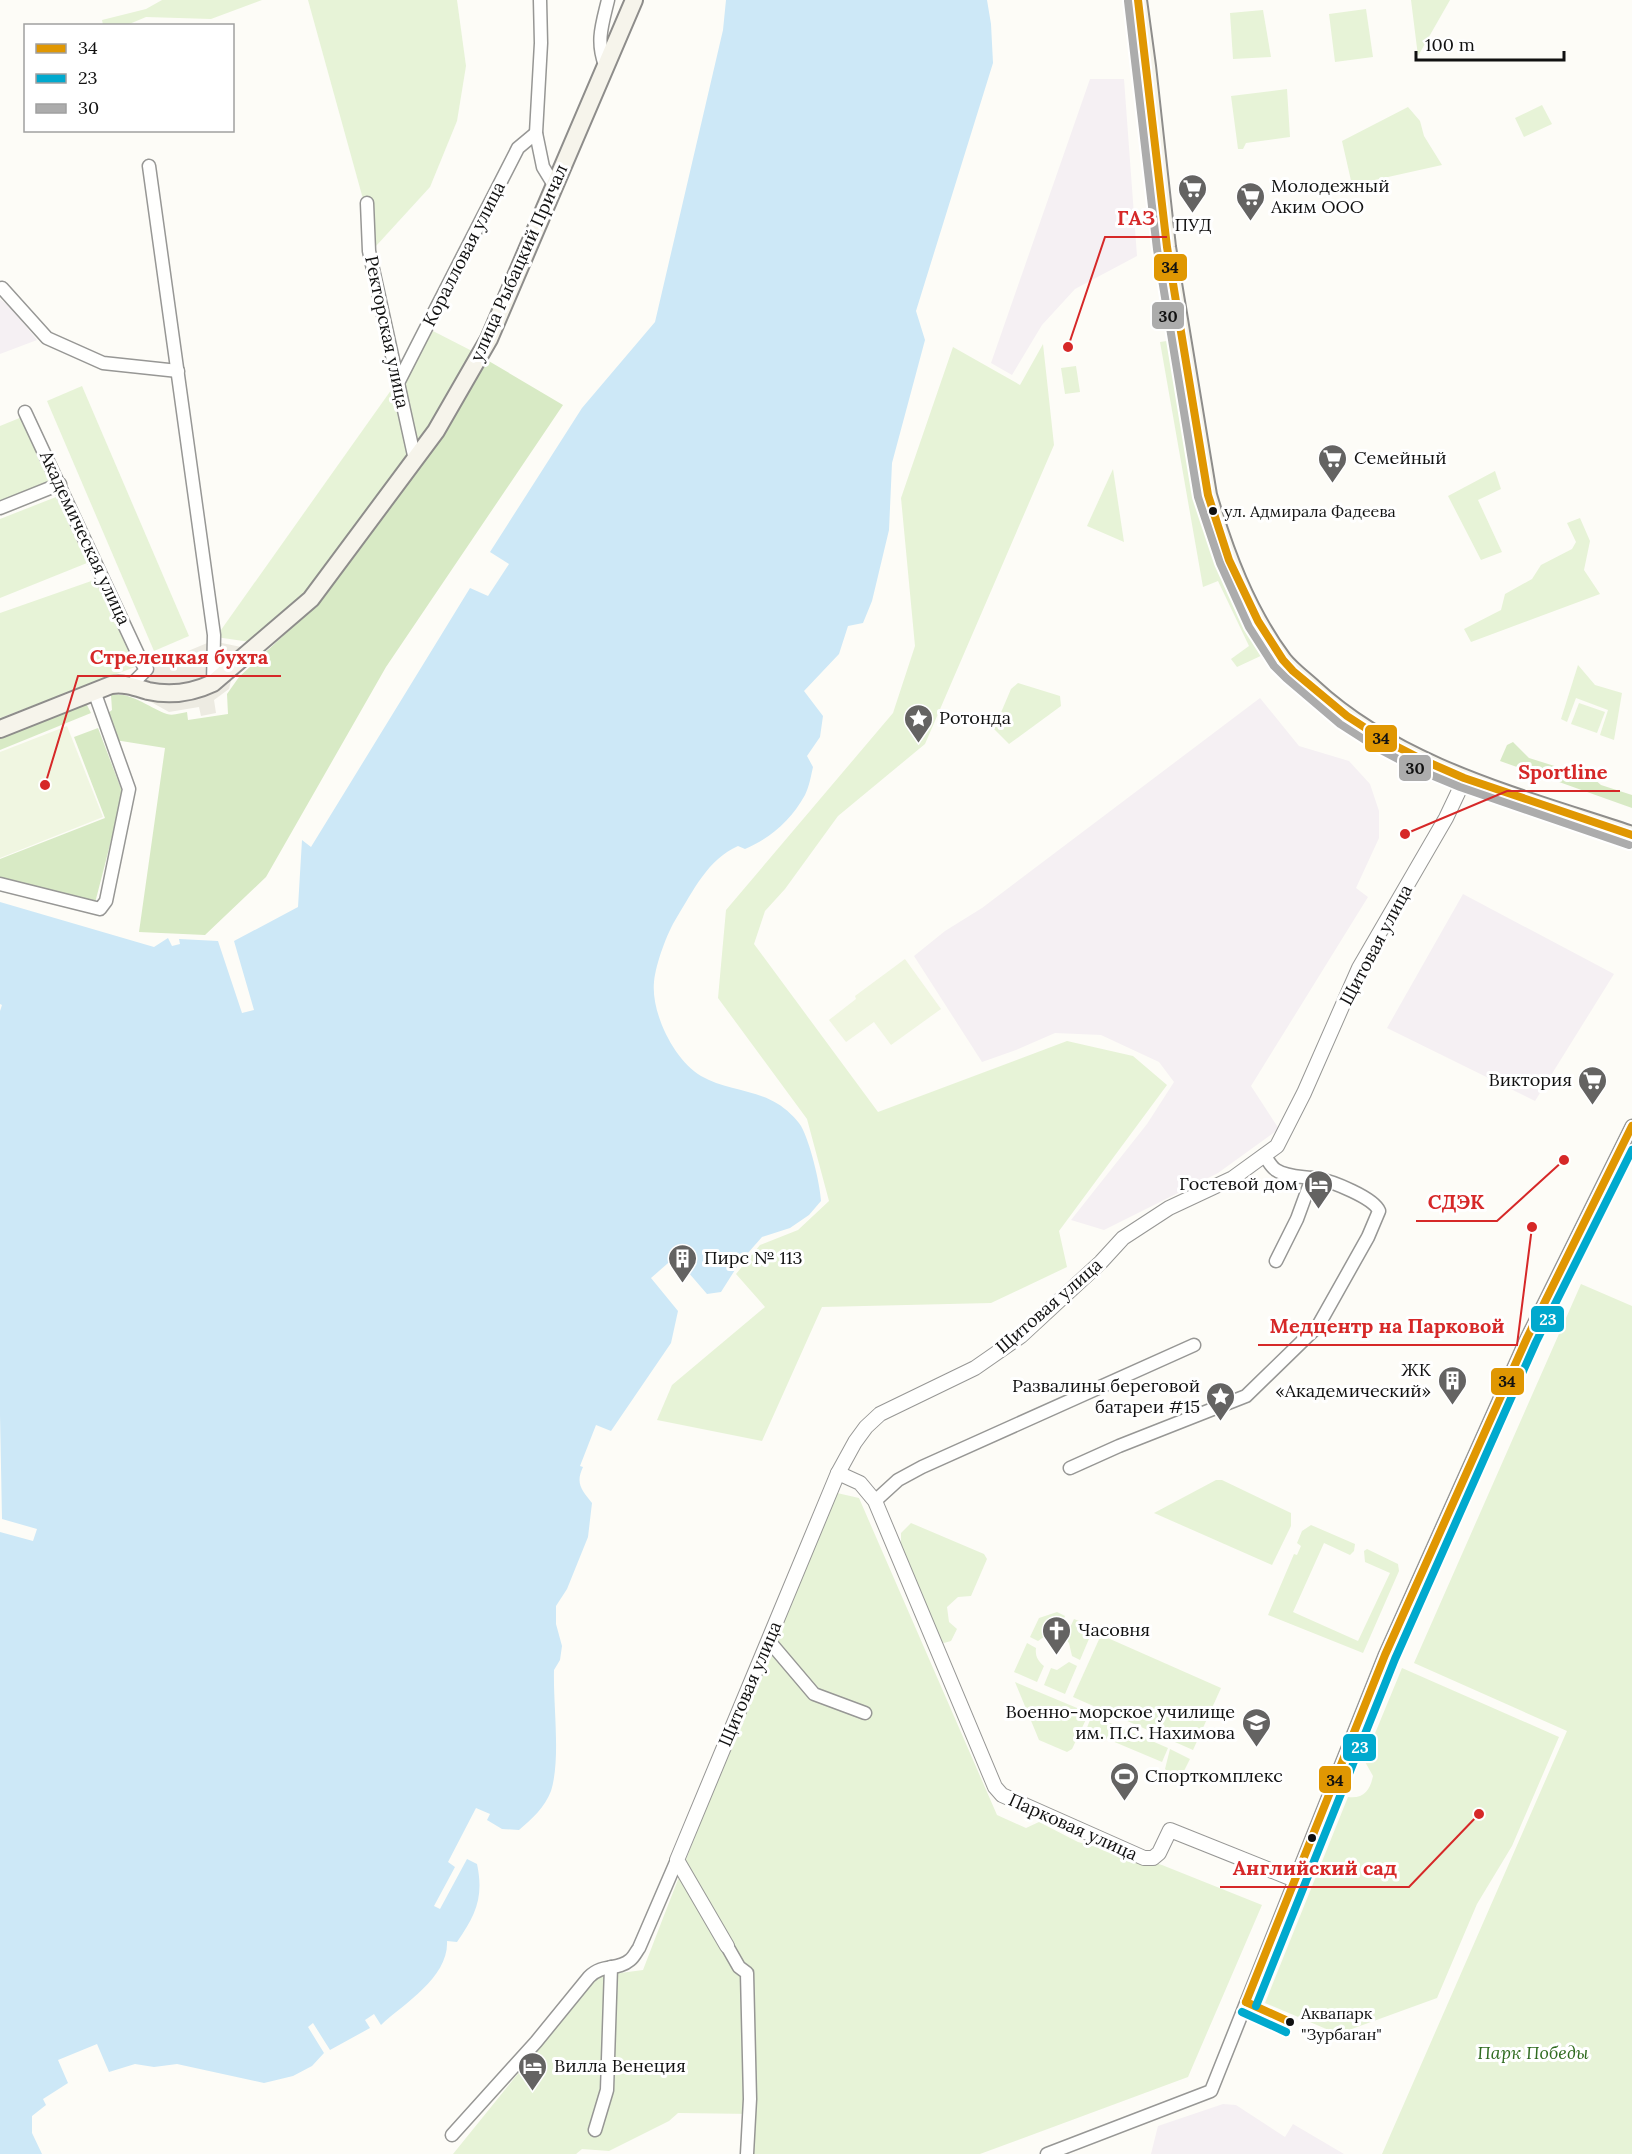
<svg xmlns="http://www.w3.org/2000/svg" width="1632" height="2154" font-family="Lora,serif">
<rect width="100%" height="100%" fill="#fdfcf7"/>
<g fill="#f5f0f3">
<path d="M1090,79H1124L1137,256L1075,289L1042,325L1012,375L991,363Z"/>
<path d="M0,299L12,309L37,340L0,354Z"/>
<path d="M1260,698L1299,746L1349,761L1370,784L1379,811V838L1356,888L1368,897L1251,1086L1279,1129L1218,1173L1104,1230L1071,1220L1147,1124L1174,1082L1159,1062L1101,1035L1055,1033L1016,1050L982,1062L914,956L945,931L982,908Z"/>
<path d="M1463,894L1614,974L1535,1101L1387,1028Z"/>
<path d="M1223,2104L1236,2105L1285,2137L1293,2124L1344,2154H1151L1158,2126Z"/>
</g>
<g fill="#e7f3d7">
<path d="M162,0H262L211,19L146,17L127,25H103L102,20L146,9Z"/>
<path d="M308,0H457L466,66L457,121L430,187L376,246Z"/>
<path d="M1411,0H1450L1418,56Z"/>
<path d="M1366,9L1373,57L1335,62L1329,14Z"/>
<path d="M1263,10L1271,57L1233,59L1230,13Z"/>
<path d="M1287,89L1290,137L1246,143L1243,149H1238L1231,96Z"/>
<path d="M1542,105L1552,124L1524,137L1515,118Z"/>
<path d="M1408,107L1420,121L1424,136L1442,165L1352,185L1342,141Z"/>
<path d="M433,331L474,352L407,461L311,594L250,642L216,637Z"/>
<path d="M1173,340L1200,490L1198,497L1221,573L1236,608L1267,653L1237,667L1231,659L1249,646L1218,581L1203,587L1160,342Z"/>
<path d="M1043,344L1054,445L925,744L838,816L785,889L765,911L754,944L878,1112L1067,1041L1133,1056L1167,1085L1059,1231L1067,1267L991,1303L822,1307L762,1441L657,1420L672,1385L765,1307L736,1274L760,1245L798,1230L829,1201L807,1119L718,998L726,910L893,713L915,646L901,498L953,347L1020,385Z"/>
<path d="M1076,366L1080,392L1065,394L1061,368Z"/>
<path d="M82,386L189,636L154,651L47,401Z"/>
<path d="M22,417L52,483L0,504V426Z"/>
<path d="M1113,469L1124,542L1087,526Z"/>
<path d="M1495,471L1501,489L1478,500L1502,552L1481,560L1448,496Z"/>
<path d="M56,497L87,563L0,598V519Z"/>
<path d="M1580,518L1590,541L1584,570L1600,594L1471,642L1464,629L1501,610L1505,594L1532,579L1541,565L1572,549L1576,542L1567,523Z"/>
<path d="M97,579L135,667L0,718V613Z"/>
<path d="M1578,665L1595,685L1622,693L1614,740L1600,735L1608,710L1576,698L1567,722L1561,719Z"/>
<path d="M1018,683L1060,696L1061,706L1009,744L994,729L1011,689Z"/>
<path d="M1579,703L1605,712L1597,733L1571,724Z"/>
<path d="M1581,1284L1632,1306V2154H1382L1567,1731L1414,1663Z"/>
<path d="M1529,1344L1533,1346L1443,1550L1438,1548Z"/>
<path d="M1216,1480H1222L1291,1513V1526L1272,1565L1154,1513Z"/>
<path d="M837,1493L859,1498L997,1815L1026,1828L1039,1822L1078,1842L1162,1865L1262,1905L1188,2077L980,2154H753V2114L678,2113L669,2121L609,2151L582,2149L576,2154H453L597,1976L643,1970C704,1810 769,1651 837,1493Z"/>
<path d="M911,1523L984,1554L987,1559L971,1596L958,1597L947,1607L949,1622L957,1629L951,1641L944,1643L937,1638L901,1544V1533Z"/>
<path d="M1311,1525L1355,1544L1354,1551L1350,1555L1324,1543L1293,1612L1358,1641L1390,1573L1365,1562L1364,1551L1367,1549L1398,1564L1399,1571L1363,1653L1268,1615L1294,1554L1297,1555L1301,1546L1297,1543L1302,1531Z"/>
<path d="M1423,1584L1427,1587L1384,1686L1386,1666Z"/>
<path d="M1057,1612L1065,1616L1057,1635L1045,1636L1038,1641L1030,1637L1039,1618Z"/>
<path d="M1074,1619L1094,1627L1080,1660L1072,1656L1069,1643L1065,1638Z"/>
<path d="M1101,1635L1221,1688L1193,1750L1073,1697Z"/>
<path d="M1027,1643L1036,1648C1035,1656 1038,1661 1044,1666L1037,1682L1014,1672Z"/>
<path d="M1069,1662L1077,1666L1065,1694L1044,1685L1051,1668L1057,1670Z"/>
<path d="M1402,1668L1559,1737L1512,1846L1477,1904L1437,1998L1338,2034L1265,2003L1348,1797C1364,1799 1370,1790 1373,1776L1364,1760Z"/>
<path d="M1015,1682L1089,1713L1072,1749L1067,1752L1039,1740Z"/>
<path d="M1092,1715L1168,1748L1162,1762L1086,1730Z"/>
<path d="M1170,1749L1190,1759L1182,1775L1178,1776L1167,1771L1165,1769Z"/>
</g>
<g fill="#d8eac5">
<path d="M487,360L563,405L386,667L266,877L205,935L139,932L165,748L115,740L107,714L112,710L111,695C130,691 150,708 167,714C173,716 181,713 187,712L188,720L228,714L227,694L239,677L314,607L439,440Z"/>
<path d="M85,701L91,713L0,750V736Z"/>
<path d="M98,728L123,794L95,903L0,880V859L105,818L74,737Z"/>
<path d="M1513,742L1529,758L1593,778L1601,785L1632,795V808L1500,761L1507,745Z"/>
</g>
<g fill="#f0f6e1">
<path d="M67,726L103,817L0,858V752Z"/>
<path d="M905,959L941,1009L891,1045L874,1022L846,1042L829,1020L856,999L855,996Z"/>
</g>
<path fill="#edebe2" d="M212,641L261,651L232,677L229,689L214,700L216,713L201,716L199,707L169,712L151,702L129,695L128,676Z"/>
<path fill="#cde8f7" d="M726,0H987L991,24L993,63L916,311L925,340L892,463L889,530L872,601L863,623L848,626L839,654L804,691L823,716L820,737L807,756L813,767C811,776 809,787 805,795C791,820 771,838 745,849L738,846C708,859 693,891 677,917C667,933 656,963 654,982C651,1013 674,1060 701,1076C725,1090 754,1089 778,1104C785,1108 797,1119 801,1126C810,1142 820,1183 821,1201L809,1215L790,1228L762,1237L740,1262L721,1292L707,1294L675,1257L651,1278L678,1311L671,1343L611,1431L596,1425L580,1466L583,1467C575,1484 582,1490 592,1503L588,1537L567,1589L556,1606V1624L562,1646L560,1660L554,1670C553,1705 561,1759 551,1791C545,1807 532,1819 519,1830L502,1829L487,1820L490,1814L476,1808L448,1862L455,1867L434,1906L440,1909L467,1859L477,1864C484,1897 476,1915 457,1942L447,1941C449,1977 405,2003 381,2025L374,2014L365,2020L370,2028L330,2050L313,2023L308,2027L324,2053L312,2066L293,2076L264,2083L177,2064L154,2067L135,2064L109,2072L97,2044L58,2060L68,2083L43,2099L46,2105L32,2116V2133L42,2154H0V1532L33,1541L37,1529L2,1519L0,1415V1011L2,1005L0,1004V902L154,947L168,938L172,946L180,944L179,939L218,941L242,1013L254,1010L234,941L298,907L302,840L311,847L470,588L488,596L509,564L490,552L582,408L655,322L723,30Z"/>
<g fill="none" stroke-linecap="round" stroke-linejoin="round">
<defs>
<g id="minor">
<path d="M540,0L541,43L536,133L543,167L554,185"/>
<path d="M605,65C596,41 602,25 608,0"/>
<path d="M149,166L214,635L213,683"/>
<path d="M367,203L369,251L415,460"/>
<path d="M2,288L47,338L103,363L178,371"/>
<path d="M399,381L518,148L536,133"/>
<path d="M25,412L143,665L147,669L131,685"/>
<path d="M0,508L60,484"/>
<path d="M0,884L100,909L106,901L129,789L94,691"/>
<path d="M1276,1261L1297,1219L1312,1178"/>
<path d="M1070,1468L1119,1446L1246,1396L1318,1326L1368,1237L1379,1211C1374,1198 1332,1181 1318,1179C1304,1176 1288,1178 1276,1170C1271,1167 1268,1160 1264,1155"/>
<path d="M875,1501L898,1480L922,1467L1194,1345"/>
<path d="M769,1641L814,1694L865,1713"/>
<path d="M727,1946L739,1967L747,1973L750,2099L747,2154"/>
<path d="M595,2130L607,2090L611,1967"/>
<path d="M452,2135L536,2042L589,1977C603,1963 617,1971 630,1960C634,1957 636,1952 639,1948L677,1860"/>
<path d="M1047,2154L1211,2091L1385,1655L1527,1338L1632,1126"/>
</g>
<g id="tertiary">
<path d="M838,1473L860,1483L875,1501L995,1787L1002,1795L1144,1858H1153L1159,1853L1170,1830L1295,1880"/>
<path d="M727,1946L677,1860L838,1473L855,1442L866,1427L880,1414L975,1368L1021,1336L1101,1262L1123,1238L1169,1208L1233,1178L1277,1146L1304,1093L1359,968L1446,818L1465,778"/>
</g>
<g id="secondary">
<path d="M1138,0L1147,66L1167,247L1208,495C1225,553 1246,610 1283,660C1291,670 1303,679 1313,688C1399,768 1522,798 1632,835"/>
<path d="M0,729L111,685C125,683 135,687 148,691C171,696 192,693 213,683L311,599L436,431L489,339L634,0"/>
</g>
</defs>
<use href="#minor" stroke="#979795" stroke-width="15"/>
<use href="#tertiary" stroke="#979795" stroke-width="16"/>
<use href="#secondary" stroke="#8e8d8b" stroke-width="20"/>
<use href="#minor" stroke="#fffffe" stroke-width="12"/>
<use href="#tertiary" stroke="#fffffe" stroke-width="14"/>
<use href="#secondary" stroke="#f6f4eb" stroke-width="16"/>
<defs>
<g id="bus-1">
<path d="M1138,0L1167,247L1208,495L1229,560L1258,621L1283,660L1293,671L1347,716L1384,740L1423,760L1464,778L1632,835"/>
<path d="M1246,2002L1385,1655L1527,1338L1632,1126"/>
<path d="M1246,2002L1290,2022"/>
</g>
<g id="bus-2">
<path d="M1256,2006L1395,1659L1536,1342L1632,1150"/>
<path d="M1242,2012L1286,2032"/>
</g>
<path id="bus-3" d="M1128,1L1157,249L1198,497L1220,563L1249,627L1274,666L1286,678L1340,724L1379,749L1419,770L1460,787L1629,845"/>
</defs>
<use href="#bus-1" stroke="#fff" stroke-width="12"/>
<use href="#bus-2" stroke="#fff" stroke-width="12"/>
<use href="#bus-3" stroke="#fff" stroke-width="12"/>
<use href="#bus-1" stroke="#e09702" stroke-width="8"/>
<use href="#bus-2" stroke="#00a9ce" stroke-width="8"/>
<use href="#bus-3" stroke="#acacac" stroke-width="8"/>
</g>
<defs>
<symbol id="supermarket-pin" viewBox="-11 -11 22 30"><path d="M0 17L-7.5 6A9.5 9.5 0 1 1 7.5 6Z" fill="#646362" stroke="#fff"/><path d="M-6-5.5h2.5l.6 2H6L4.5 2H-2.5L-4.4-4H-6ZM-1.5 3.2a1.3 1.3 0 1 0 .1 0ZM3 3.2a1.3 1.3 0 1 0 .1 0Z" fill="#fff"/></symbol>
<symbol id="sight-pin" viewBox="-11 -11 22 30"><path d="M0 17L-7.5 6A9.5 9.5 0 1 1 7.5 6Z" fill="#646362" stroke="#fff"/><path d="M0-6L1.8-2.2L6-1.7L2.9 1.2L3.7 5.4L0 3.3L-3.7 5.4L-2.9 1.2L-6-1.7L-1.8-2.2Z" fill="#fff"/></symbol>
<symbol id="hotel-pin" viewBox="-11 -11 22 30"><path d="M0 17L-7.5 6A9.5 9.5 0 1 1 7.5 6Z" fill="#646362" stroke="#fff"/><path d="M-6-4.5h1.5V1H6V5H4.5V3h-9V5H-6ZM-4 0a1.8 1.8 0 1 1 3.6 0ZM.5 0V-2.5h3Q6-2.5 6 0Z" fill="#fff"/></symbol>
<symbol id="building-pin" viewBox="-11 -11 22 30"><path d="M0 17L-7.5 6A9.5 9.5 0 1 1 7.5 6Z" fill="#646362" stroke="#fff"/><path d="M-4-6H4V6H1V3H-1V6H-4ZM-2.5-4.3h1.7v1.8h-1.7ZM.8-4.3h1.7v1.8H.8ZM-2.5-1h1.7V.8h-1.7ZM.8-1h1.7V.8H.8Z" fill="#fff"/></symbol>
<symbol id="church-pin" viewBox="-11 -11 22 30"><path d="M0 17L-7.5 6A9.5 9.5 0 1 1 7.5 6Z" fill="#646362" stroke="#fff"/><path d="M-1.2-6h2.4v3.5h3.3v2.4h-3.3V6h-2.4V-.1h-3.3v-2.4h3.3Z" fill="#fff"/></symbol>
<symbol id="university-pin" viewBox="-11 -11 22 30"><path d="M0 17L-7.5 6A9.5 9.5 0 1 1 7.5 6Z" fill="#646362" stroke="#fff"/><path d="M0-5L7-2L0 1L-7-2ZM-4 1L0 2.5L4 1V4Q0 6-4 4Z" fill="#fff"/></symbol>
<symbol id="stadium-pin" viewBox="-11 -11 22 30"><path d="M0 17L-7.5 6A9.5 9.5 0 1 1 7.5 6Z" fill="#646362" stroke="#fff"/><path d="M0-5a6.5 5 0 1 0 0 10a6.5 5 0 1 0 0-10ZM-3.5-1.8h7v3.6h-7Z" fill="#fff"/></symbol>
</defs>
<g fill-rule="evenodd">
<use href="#supermarket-pin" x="1176" y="172" width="33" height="45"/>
<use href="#supermarket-pin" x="1234" y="180" width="33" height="45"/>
<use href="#supermarket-pin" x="1316" y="442" width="33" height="45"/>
<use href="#sight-pin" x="902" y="702" width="33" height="45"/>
<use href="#supermarket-pin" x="1576" y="1064" width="33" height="45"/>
<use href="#hotel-pin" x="1302" y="1168" width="33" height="45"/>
<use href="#building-pin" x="666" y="1242" width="33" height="45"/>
<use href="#building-pin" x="1436" y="1364" width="33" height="45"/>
<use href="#sight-pin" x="1204" y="1380" width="33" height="45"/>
<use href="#church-pin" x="1040" y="1614" width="33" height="45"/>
<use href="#university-pin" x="1240" y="1706" width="33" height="45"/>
<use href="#stadium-pin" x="1108" y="1760" width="33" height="45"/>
<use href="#hotel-pin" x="516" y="2050" width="33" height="45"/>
</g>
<g fill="#111" stroke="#fff" stroke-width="2">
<circle cx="1213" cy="511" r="5"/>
<circle cx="1312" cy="1838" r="5"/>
<circle cx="1290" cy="2022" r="5"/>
</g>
<g text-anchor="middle" stroke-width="6" stroke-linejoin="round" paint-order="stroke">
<g font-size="16" fill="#111" stroke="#fff" text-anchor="start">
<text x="1224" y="517">ул. Адмирала Фадеева</text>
<text x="1301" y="2019">Аквапарк<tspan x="1301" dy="21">"Зурбаган"</tspan></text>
</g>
<g font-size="18" fill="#111" stroke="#fff" text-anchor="start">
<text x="1271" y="192">Молодежный<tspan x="1271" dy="21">Аким ООО</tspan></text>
<text x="1193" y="231" text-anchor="middle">ПУД</text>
<text x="1354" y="464">Семейный</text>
<text x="939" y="724">Ротонда</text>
<text x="1572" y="1086" text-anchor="end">Виктория</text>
<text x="1298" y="1190" text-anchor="end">Гостевой дом</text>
<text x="704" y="1264">Пирс № 113</text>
<text x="1431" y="1376" text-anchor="end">ЖК<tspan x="1431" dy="21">«Академический»</tspan></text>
<text x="1200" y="1392" text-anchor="end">Развалины береговой<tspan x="1200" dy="21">батареи #15</tspan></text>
<text x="1078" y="1636">Часовня</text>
<text x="1235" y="1718" text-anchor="end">Военно-морское училище<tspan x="1235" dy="21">им. П.С. Нахимова</tspan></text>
<text x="1145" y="1782">Спорткомплекс</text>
<text x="554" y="2072">Вилла Венеция</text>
</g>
<g font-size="18" fill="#111" stroke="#fff">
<text transform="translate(464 254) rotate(-63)" y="6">Коралловая улица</text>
<text transform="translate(519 263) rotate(-66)" y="6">улица Рыбацкий Причал</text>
<text transform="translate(387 332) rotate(78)" y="6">Ректорская улица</text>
<text transform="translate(85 538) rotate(65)" y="6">Академическая улица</text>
<text transform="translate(1376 945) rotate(-62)" y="6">Щитовая улица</text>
<text transform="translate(1049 1306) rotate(-41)" y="6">Щитовая улица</text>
<text transform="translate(750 1684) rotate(-67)" y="6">Щитовая улица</text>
<text transform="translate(1073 1827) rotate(24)" y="6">Парковая улица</text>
</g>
<g font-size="18" font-style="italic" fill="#2f6b1f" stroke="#fff">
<text x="1533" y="2059">Парк Победы</text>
</g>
</g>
<path fill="none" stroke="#d62828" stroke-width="2" d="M1068 347L1105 237H1167M45 785L78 676H281M1405 834L1507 791H1620M1564 1160L1497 1221H1416M1532 1227L1517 1345H1258M1479 1814L1409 1887H1220"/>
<g fill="#d62828" stroke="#fff" stroke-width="2">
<circle cx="1068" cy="347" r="6"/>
<circle cx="45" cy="785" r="6"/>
<circle cx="1405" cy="834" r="6"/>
<circle cx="1564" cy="1160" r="6"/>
<circle cx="1532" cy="1227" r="6"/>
<circle cx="1479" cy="1814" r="6"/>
</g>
<g font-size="20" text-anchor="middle" font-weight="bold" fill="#d62828" stroke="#fff" stroke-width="6" stroke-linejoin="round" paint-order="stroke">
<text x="1136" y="225">ГАЗ</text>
<text x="179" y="664">Стрелецкая бухта</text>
<text x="1563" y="779">Sportline</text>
<text x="1456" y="1209">СДЭК</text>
<text x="1387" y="1333">Медцентр на Парковой</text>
<text x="1315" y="1875">Английский сад</text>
</g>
<g stroke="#fff" stroke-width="2">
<rect x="1153" y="253" width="35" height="29" rx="6" fill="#e09702"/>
<rect x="1151" y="301" width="34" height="29" rx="6" fill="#acacac"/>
<rect x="1364" y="724" width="34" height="29" rx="6" fill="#e09702"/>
<rect x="1398" y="754" width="34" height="28" rx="6" fill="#acacac"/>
<rect x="1530" y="1305" width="35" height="28" rx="6" fill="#00a9ce"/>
<rect x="1490" y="1367" width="35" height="29" rx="6" fill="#e09702"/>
<rect x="1342" y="1733" width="35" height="29" rx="6" fill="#00a9ce"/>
<rect x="1318" y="1765" width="34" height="29" rx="6" fill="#e09702"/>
</g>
<g font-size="16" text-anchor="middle" font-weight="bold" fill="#fff">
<text x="1548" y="1325">23</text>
<text x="1360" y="1753">23</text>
</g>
<g font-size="16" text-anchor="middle" font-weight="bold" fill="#111">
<text x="1170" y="273">34</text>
<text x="1168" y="322">30</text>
<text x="1381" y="744">34</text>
<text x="1415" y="774">30</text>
<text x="1507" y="1387">34</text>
<text x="1335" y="1786">34</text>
</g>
<rect x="24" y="24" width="210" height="108" fill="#ffffff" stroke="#a0a0a0" stroke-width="1.5"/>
<rect x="36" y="44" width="30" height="9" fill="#e09702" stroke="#a0a0a0" stroke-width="1.5"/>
<text x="78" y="54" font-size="18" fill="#111111">34</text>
<rect x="36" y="74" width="30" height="9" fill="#00a9ce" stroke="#a0a0a0" stroke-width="1.5"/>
<text x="78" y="84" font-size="18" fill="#111111">23</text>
<rect x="36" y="104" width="30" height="9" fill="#acacac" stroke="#a0a0a0" stroke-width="1.5"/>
<text x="78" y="114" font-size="18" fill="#111111">30</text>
<path d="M1416 51v9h148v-9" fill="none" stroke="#111111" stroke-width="3"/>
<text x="1425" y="51" font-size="18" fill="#111111" stroke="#ffffff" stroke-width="4.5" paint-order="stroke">100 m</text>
</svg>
